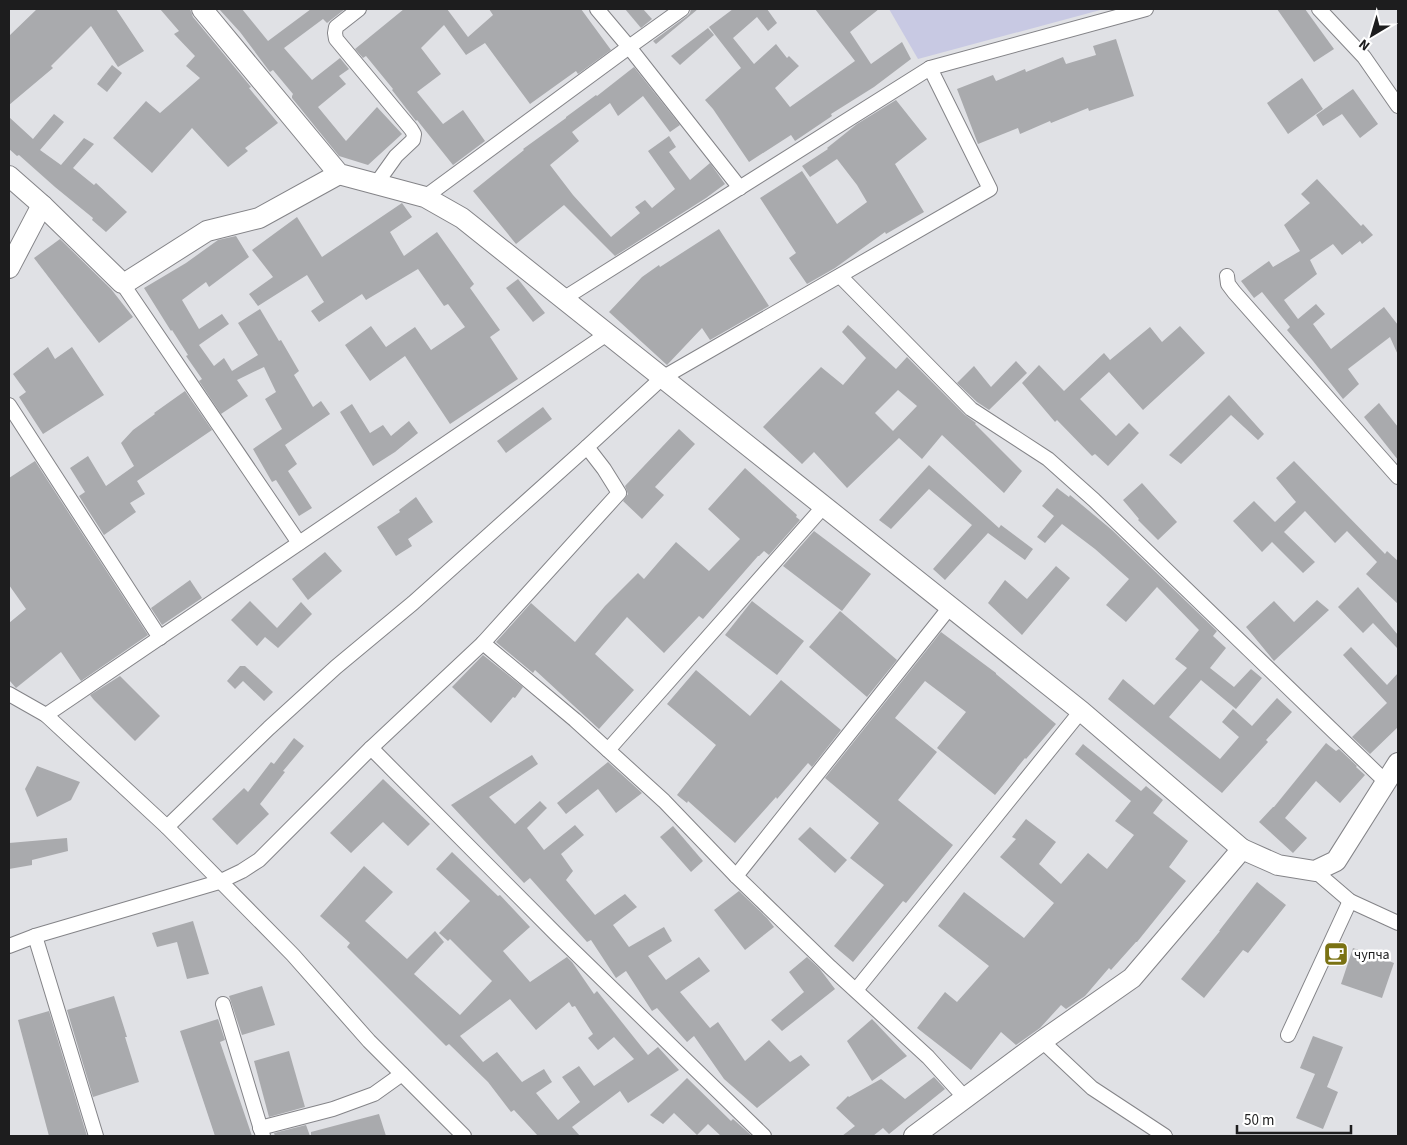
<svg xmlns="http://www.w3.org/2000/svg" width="1407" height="1145" font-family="'Source Sans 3',sans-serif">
<rect width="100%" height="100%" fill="#e0e1e5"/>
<path fill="#c8c9e3" d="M889,9H1104L918,59Z"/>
<g fill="#a9aaad" fill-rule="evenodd">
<path d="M37,9H116L144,51L118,67L91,26L51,66L53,68L9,105V36Z"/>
<path d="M160,9H190L193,17L251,87L249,88L278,123L245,148L248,151L228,167L192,128L152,173L113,138L146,101L160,113L200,78L186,66L195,56L174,34L179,31Z"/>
<path d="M219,9H242L268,41L311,9H345L327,23L323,19L284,48L312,80L340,58L349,69L339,76L346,84L318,107L346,141L377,107L402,134L368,165L339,156L292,98V96L293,94L273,70L270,72L240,32Z"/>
<path d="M404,9H447L468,37L493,15L489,9H581L611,50L578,74L576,71L530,104L485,43L466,55L444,25L421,48L441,74L417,92L443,124L463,110L485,141L453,165L417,120L416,121L392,90L393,89L366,56L363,58L355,49Z"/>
<path d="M625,9H643L652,19L641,28Z"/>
<path d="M691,9H698L656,44L653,41L687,16L690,13Z"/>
<path d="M733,9H767L777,23L768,31L757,17L733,38L754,64L776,44L787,58L789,56L799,66L775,88L790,107L855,61L815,9H879L850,32L871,64L902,42L911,59L874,87L831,114L832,116L795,141L791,135L749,162L713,109L705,100L741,68L709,27Z"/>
<path d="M1277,9H1305L1334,49L1314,62Z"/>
<path d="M708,28L714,35L680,65L671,56Z"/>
<path d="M1116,39L1134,96L1089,111L1088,108L1051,123L1050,121L1020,134L1018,128L978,144L957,89L993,75L996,81L1025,69L1026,72L1063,57L1066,64L1096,55L1093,46Z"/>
<path d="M112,65L122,73L107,92L97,84Z"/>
<path d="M634,67L680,125L670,132L643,96L618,116L610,103L572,132L579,141L550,165L573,195L611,237L640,213L635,207L645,200L652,208L675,189L648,151L669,136L676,147L669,152L690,180L710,163L725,184L706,198L615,256L564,205L516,244L473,191L524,150L523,149L566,118V117L596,95L597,96Z"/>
<path d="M1302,78L1323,109L1288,134L1267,103Z"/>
<path d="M1353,89L1378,124L1360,138L1342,114L1323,126L1316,115Z"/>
<path d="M896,100L927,139L895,164L924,212L886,234L885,232L835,268L807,284L789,258L796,253L760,198L802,171L837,224L867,202L857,185L837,159L810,177L802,166L828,149L827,148L857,124Z"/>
<path d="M54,114L64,122L40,150L61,165L84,138L94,144L73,168L94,185L96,183L127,212L106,232L92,220L93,218L55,187L19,155L17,156L9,149V117L33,139Z"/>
<path d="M1317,179L1361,226L1363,224L1373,235L1362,244L1360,241L1342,255L1333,244L1310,260L1317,274L1284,300L1298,319L1316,304L1325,314L1313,324L1331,349L1384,307L1398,325V355L1390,337L1348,369L1359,384L1343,399L1313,361L1287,330L1290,327L1262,292L1254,298L1241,281L1269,261L1273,267L1300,251L1284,225L1310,203L1301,194Z"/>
<path d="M402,203L412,217L390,232L404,256L437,232L474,284L470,288L500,330L490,337L518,379L450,424L405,356L370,381L345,345L371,326L386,347L415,327L431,350L465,327L448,304L444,306L418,269L366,300L362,294L319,322L311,311L324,302L307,275L258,306L249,294L273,277L252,250L297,217L322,257Z"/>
<path d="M719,229L769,306L710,340L702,328L667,365L609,312L642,277L659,265L660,267Z"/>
<path d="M236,236L249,257L209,287L206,282L182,300L199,329L222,314L229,324L199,345L214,366L224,358L232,371L258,355L238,323L260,309L279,341L281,340L299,371L294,375L313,407L321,401L330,414L285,445L297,464L288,471L312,508L299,516L276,480L272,482L253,449L282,429L265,399L276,392L264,367L237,380L248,396L221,414L199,381L202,379L186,356L188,355L172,330L171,331L144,288L186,263L218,240Z"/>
<path d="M60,239L111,289L133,317L99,343L34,258Z"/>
<path d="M518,279L545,313L533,322L506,288Z"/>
<path d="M848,325L896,369L907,357L965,415L976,423L975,424L1022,471L1004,493L942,435L922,459L899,438L847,488L814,452L802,464L763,427L821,367L843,385L866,358L842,332ZM898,390L917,406L893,431L875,413Z"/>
<path d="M1180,326L1205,353L1143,410L1109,372L1080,399L1116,436L1129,423L1139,433L1108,466L1095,454L1092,456L1057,420L1055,422L1022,383L1039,365L1064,391L1104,353L1110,360L1150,327L1162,342Z"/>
<path d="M48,347L55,359L72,347L104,395L43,434L19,397L26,392L13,374Z"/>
<path d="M1016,361L1027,373L989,410L977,402L957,383L974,366L991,387Z"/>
<path d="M185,391L212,430L137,481L145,494L130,503L136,512L104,535L79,496L85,492L70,468L88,456L106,486L134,466L121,443L133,430L155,414L154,413Z"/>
<path d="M1229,395L1264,434L1258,440L1231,415L1181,464L1169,455Z"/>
<path d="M1379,403L1398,427V460L1364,417Z"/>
<path d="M352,404L370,433L383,425L391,436L409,421L418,433L395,452L373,466L340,412Z"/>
<path d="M543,407L552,419L506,453L497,441Z"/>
<path d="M679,429L695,444L655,487L664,495L642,519L623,501L628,494L625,486Z"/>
<path d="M35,461L148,635L81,681L61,652L16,688L9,680V623L26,609L9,585V478Z"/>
<path d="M1294,461L1385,554L1387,551L1398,561V604L1366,574L1377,562L1347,531L1335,543L1305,511L1284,532L1315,562L1303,573L1272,542L1262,552L1233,521L1254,501L1275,522L1296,502L1276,478Z"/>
<path d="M929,465L999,528L1001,525L1033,549L1025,560L988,533L945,580L933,569L972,525L929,489L891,529L879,520Z"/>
<path d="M745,468L797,515L796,517L800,520L769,555L764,551L759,556H758L703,619L699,616L664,653L627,617L595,654L634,690L599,729L535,670L533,673L496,642L531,603L575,642L605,606L638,573L644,579L676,542L709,571L740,539L708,509Z"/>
<path d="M1142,483L1177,522L1158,540L1138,520L1139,519L1123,500Z"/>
<path d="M1057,488L1069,497L1070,495L1112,530L1217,631L1213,636L1226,648L1210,668L1234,687L1251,669L1262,678L1236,709L1201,680L1169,717L1220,759L1239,737L1222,722L1233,709L1252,726L1277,698L1292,712L1266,740L1268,742L1222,793L1108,699L1123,679L1154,705L1187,668L1175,659L1199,630L1157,587L1126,622L1106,605L1129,579L1095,549L1062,524L1045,543L1037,537L1054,516L1042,506Z"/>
<path d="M416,497L433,522L408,539L412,546L396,556L377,527L400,512L399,510Z"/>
<path d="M814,531L871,574L842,611L783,566Z"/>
<path d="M325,552L342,571L308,600L292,579Z"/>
<path d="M1056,566L1070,578L1022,635L988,603L1005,580L1027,599Z"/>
<path d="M190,580L202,598L162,625L151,608Z"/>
<path d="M1358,587L1398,635V647L1397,648L1373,623L1363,633L1338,607Z"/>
<path d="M1317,600L1329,610L1274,661L1246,627L1274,601L1294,622Z"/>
<path d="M250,601L277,628L301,602L312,614L278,648L265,637L257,646L231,620Z"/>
<path d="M752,601L804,641L777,675L725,635Z"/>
<path d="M840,611L897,660L867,697L809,647Z"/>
<path d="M941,632L996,673V674L1056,724L1026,759L1025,758L995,795L937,748L966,712L925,681L895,718L937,752L898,800L953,845L906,903L903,901L853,962L834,946L884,885L850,858L879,823L825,778Z"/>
<path d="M1351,647L1387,685L1398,673V727L1370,754L1352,737L1387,703L1343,655Z"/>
<path d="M483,655L523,687L515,698L513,697L491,723L452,687Z"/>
<path d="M240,666H245L273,692L264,701L243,681L235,689L227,681Z"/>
<path d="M696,670L750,716L781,680L841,730L812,767L808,763L777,799L776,797L735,843L688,801L687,803L677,795L716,745L667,704Z"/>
<path d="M120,676L160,716L135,741L94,700L90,695Z"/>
<path d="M294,738L304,746L283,771L285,772L260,804L269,814L237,845L212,819L244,788L248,792L271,762L274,764Z"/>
<path d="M1326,743L1336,751L1339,749L1357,766L1356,767L1365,775L1340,803L1316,781L1285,818L1307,838L1293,853L1259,822L1273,807H1274Z"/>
<path d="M1083,744L1141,791L1146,786L1163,800L1153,813L1188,841L1169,867L1186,881L1137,942H1136L1111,970L1109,968L1085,996L1066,1009L1061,1005L1040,1028L1016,1045L1001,1032L971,1070L917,1028L945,992L957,1002L989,966L938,926L964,892L1024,938L1054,903L1000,857L1016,839L1012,837L1026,819L1056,842L1039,864L1061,884L1088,853L1107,869L1134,835L1115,821L1131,801L1075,754Z"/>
<path d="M532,755L538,764L489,797L515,824L540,801L547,808L527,828L544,850L575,825L584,835L561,854L573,871L566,880L595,915L625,894L637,907L613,925L629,947L664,927L672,941L648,956L666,980L699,957L710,971L680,992L710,1028L718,1022L745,1061L769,1040L790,1062L801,1055L810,1065L757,1108L724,1079L694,1036L687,1042L657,1008L652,1011L626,971L616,978L591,940L587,942L530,878L524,883L451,805Z"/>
<path d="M608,762L642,793L616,813L598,789L566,814L557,803Z"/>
<path d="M37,766L80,782L71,800L37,817L25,789Z"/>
<path d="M383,779L430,824L408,846L383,822L351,853L330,833Z"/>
<path d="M673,826L703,861L691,872L660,837Z"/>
<path d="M810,827L847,860L835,873L798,839Z"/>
<path d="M67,838L68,851L32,860V865L9,869V843Z"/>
<path d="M452,852L498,896L500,895L530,927L503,951L530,982L567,957L572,962L594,994L597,991L648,1055L658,1047L679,1070L628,1103L620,1091L572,1127L580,1136H538L514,1110L511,1112L488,1082L449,1044L446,1046L347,947L350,943L320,916L364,866L393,892L365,921L407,959L435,931L444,942L414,974L460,1015L492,981L450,939L448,941L439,933L470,901L436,869ZM510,999L536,1030L569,1002L572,1007L575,1006L593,1034L588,1038L598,1050L614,1037L634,1059L594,1086L579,1066L562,1077L580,1102L558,1120L536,1093L552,1082L544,1069L522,1082L497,1052L483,1062L460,1036Z"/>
<path d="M1257,882L1286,905L1248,953L1243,950L1204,998L1181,979L1220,931H1219Z"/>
<path d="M739,891L767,918L774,927L745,950L714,910Z"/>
<path d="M193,921L209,974L187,979L177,942L157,947L152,933Z"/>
<path d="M1353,948L1394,963L1382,998L1341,984Z"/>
<path d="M807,957L819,968L835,989L782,1031L771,1020L804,992L789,972Z"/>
<path d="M262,986L275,1025L242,1035L229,996Z"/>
<path d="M114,996L127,1037H125L139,1082L93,1097L67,1010Z"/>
<path d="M49,1011L87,1136H49L18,1020Z"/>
<path d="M218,1019L225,1040L220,1042L252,1136H215L180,1031Z"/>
<path d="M872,1019L907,1056L872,1081L847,1041Z"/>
<path d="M1313,1036L1343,1047L1327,1087L1338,1092L1323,1129L1296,1118L1315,1074L1300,1068Z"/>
<path d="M289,1051L305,1107L269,1117L254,1061Z"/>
<path d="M934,1077L945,1089L889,1134L883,1128L873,1136H842L855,1126L836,1108L848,1096L849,1097L881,1079L905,1099Z"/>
<path d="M687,1078L731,1121L733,1119L752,1136H721L708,1124L697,1135L674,1113L663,1124L650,1115Z"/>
<path d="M379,1114L386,1136H311V1132Z"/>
<path d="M306,1125L310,1136H275L274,1133Z"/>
</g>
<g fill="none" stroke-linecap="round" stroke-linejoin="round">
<defs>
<g id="street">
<path d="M359,9L336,27L335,33L336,39L411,129L414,134L413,140L396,156L376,184"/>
<path d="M597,9L629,47L682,9"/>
<path d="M1319,9L1364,57L1398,106"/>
<path d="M930,68L1146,9"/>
<path d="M425,197L629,47L740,188"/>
<path d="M840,276L971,409L1048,459L1094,500L1386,782"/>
<path d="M1227,276L1228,284L1234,292L1398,477"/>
<path d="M122,283L299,543"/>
<path d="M9,405L160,638"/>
<path d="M483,643L575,720L664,801L736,876L830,967L928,1057L966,1099"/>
<path d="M9,694L46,715L167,827L293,955L369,1041L464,1136"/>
<path d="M46,715L607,334"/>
<path d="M371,748L556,934L764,1136"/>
<path d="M608,750L824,506"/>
<path d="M167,827L269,728L336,667L413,603L587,447"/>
<path d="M1315,871L1350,901L1398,923"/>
<path d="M736,876L950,607"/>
<path d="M35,936L96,1136"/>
<path d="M9,946L35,936L219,882L242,871L259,860L371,748L483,643L619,493L604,469L587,447L662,378L990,189L930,68L563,299"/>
<path d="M856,990L1081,711"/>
<path d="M223,1004L263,1136"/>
<path d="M1288,1035L1350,901"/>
<path d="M1042,1041L1092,1088L1165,1136"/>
<path d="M260,1128L333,1109L374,1094L402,1074"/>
</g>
<g id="secondary">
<path d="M202,9L339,174L425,197L462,218L1081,711L1242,849L1132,978L1042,1041L914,1136"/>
<path d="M9,176L42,205L122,283L130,280L207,231L259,218L339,174"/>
<path d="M9,268L42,205"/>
<path d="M1242,849L1278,865L1315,871L1336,861L1398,763"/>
</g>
</defs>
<use href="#street" stroke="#848488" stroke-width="16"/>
<use href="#secondary" stroke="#848488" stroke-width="22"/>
<use href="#street" stroke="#fff" stroke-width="14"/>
<use href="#secondary" stroke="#fff" stroke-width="20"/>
</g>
<defs>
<symbol id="cafe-square" viewBox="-11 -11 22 22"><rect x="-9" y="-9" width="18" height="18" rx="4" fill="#7a7213" stroke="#fff"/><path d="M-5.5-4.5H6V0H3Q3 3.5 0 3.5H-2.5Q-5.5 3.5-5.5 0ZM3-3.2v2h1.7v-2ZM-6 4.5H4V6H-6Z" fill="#fff"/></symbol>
</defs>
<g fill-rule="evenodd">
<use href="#cafe-square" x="1322" y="940" width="28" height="28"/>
</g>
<g text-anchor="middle" stroke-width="5" stroke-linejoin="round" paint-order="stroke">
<g font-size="14" fill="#1d1d1e" stroke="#fff" text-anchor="start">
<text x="1354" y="959">чупча</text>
</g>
</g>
<rect width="1407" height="1145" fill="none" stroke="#1d1d1e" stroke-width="20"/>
<g transform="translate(1372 35) rotate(218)" stroke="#ffffff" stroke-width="4" paint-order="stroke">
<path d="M0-4L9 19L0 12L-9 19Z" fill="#1d1d1e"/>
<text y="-8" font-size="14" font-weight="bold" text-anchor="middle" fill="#1d1d1e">N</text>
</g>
<path d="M1237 1125v8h114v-8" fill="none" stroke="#1d1d1e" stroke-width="2.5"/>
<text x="1244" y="1125" font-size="15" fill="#1d1d1e" stroke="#ffffff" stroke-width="4" paint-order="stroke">50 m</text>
</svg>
